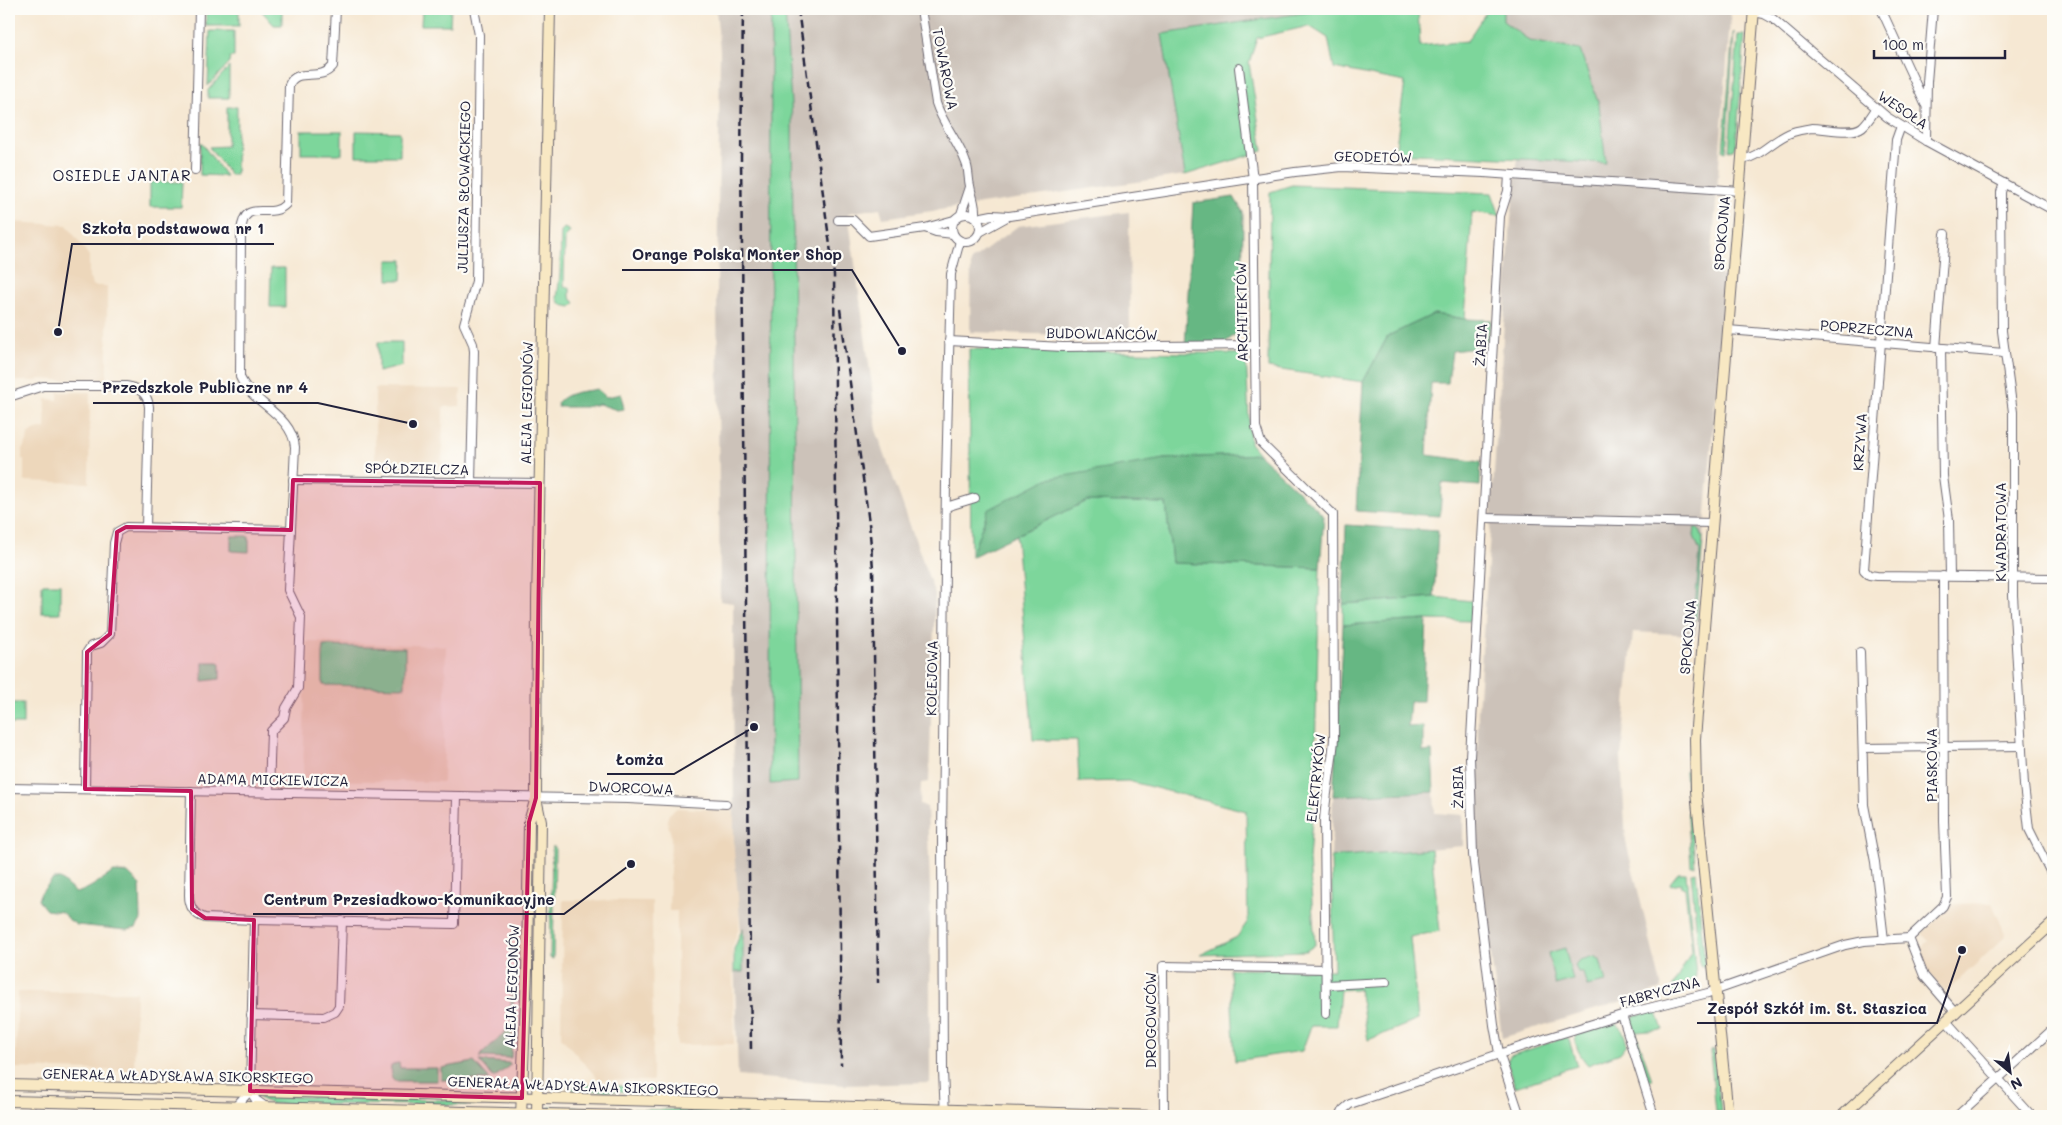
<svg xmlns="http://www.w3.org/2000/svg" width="2062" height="1125" font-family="Mali,sans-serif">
<rect width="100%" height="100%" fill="#fdfcf7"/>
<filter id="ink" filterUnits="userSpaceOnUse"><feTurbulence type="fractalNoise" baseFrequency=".02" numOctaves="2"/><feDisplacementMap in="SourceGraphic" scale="10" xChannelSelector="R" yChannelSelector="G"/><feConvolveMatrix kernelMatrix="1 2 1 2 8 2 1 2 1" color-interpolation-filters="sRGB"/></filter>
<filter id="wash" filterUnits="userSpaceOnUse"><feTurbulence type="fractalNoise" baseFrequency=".0096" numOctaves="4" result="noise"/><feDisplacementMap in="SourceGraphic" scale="20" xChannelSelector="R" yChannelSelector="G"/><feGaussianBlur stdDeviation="1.12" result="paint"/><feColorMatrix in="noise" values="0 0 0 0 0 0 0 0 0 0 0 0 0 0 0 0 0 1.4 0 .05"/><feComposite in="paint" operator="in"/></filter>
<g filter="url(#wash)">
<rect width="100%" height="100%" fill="#f6e8d3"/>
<g fill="#edd7bb">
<path d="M9,222L67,225L89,256V278L94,286H107V380H57L41,379L36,381H9Z"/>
<path d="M375,388L461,389L460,406L443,407L442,474L375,473Z"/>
<path d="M58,392H90L89,483L24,481V460L22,459V450L27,442L28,434L36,430L45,428L46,399L58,400Z"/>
<path d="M306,642L446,646L443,782L303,780Z"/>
<path d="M677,808L733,810L741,872L739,927L732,948L734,1044L677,1045V911H669L671,835L667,820L669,814Z"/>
<path d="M563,900L652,901L653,1081L599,1080L561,1037Z"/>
<path d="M1992,903L2006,936L1946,992L1928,971L1919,949L1928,941L1922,933L1953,904Z"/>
<path d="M18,992H136L134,1071L15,1068Z"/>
</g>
<g fill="#ccc2b9">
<path d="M716,9H1330L1162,34L1185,175L883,218L880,208L848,213L872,386L876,430L935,595L929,782L921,783L920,804L927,807L930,887V1083L845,1085L738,1076L734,950L741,930L734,851L733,603L720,601L717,295L720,51Z"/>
<path d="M1503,9H1731L1711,268L1725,279L1696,635L1633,632L1621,756L1626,842L1662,989L1502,1038L1477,848L1478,712L1511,219L1518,156L1503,21Z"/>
<path d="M1129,212L1130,337L970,332L971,261L1018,226Z"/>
<path d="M1434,792L1435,813L1463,815V846L1331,857L1333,796Z"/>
</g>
<g fill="#7dd69b" stroke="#507c6b">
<rect x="206" y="9" width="33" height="17"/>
<path d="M260,9H282V25H274Z"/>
<path d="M422,9H451L450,25H421Z"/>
<path d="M771,9H785L792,119L798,782L770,784Z"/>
<path d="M1330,9H1418L1420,46L1467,41L1488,9H1503V21L1530,41L1580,50L1599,105L1606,163L1395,153L1405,82L1334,68L1328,38L1309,26L1257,38L1249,63L1263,151L1185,175L1162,34Z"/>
<path d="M210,31H234V57H230L229,63L208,86Z"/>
<path d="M1734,32L1726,152L1723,151L1733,34Z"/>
<path d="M1738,35H1745L1736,146L1734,150L1729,151Z"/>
<path d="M229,67V98H208V90Z"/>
<path d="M227,107H237L236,175H230L209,147L227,146Z"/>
<rect x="301" y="131" width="41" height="23"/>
<path d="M356,131L400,132V156H356Z"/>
<path d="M200,143L202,144L226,176L200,175Z"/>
<path d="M150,182H182L181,207H150Z"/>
<path d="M1292,185L1492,193L1500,216L1472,212L1465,319L1434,314L1388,336L1363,382L1268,368L1270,192Z"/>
<path d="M564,228L570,231L565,238L564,287L570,288V297L575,303L571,307L562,305L557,299L560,274L561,232Z"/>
<path d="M388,260H403L402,280H388Z"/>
<path d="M271,268H285V307H270Z"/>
<path d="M378,342H402V366L378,372Z"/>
<path d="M969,349L1246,354L1250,443L1259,454L1163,459L988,510L971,557Z"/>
<path d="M1087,501L1166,503L1172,563L1320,568L1314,790L1309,860L1315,945L1306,951L1200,955L1237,937L1248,921L1246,811L1128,781L1079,782L1077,740H1033L1016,535Z"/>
<path d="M1695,527L1700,531L1703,537L1696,619H1694L1700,551L1694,536Z"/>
<path d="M231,536H249V552L231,551Z"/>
<rect x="42" y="584" width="18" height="29"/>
<path d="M1434,597L1472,601L1471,621L1427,620L1343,625V604Z"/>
<path d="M323,646L405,648V687L323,685Z"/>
<path d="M203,662H219L220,664V679L203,681Z"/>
<rect x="9" y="703" width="14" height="21"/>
<path d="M1685,771H1687L1695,866H1691Z"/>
<path d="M552,847H555L553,959L550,958Z"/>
<path d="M1431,849L1440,931L1410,937L1418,1020L1368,1040L1359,989L1340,990L1337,1026H1311L1302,1051L1235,1061L1230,969L1334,970L1331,857Z"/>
<path d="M1696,872L1705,966H1700L1691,873Z"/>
<path d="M1678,873H1686L1696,975L1691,990L1673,995L1670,992L1692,950L1685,888L1682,887L1681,883L1671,885L1670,883Z"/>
<path d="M743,928V972H734V949Z"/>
<path d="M1565,948L1573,980L1555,985L1548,953Z"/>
<path d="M1594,956L1600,960L1606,982L1587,986L1583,973L1578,972L1575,966L1580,960Z"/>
<path d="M514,993L511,1058L479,1057L510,1027L511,994Z"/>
<path d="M1656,1010L1663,1030L1636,1032L1652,1080L1648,1081L1629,1024L1635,1016Z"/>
<path d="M1612,1023C1623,1024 1624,1035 1627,1044L1620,1053L1588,1065C1581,1057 1573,1045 1576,1034Z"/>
<path d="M1566,1037L1569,1040L1577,1066L1560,1071V1073L1515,1087L1507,1062L1510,1056Z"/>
<path d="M1714,1050L1721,1111L1716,1112L1710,1051Z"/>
<path d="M479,1061L510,1063V1065L494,1078Z"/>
<path d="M474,1062L490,1080H441V1068Z"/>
<path d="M397,1063H399L400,1068H437V1081H394C390,1077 390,1072 391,1066Z"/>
<path d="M576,1085L660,1087L646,1092L573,1090V1087Z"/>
<path d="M261,1096L485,1101V1105L271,1104L259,1098Z"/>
<path d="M549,1107L667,1110L697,1107L737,1108V1115L549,1109L548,1108Z"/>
<path d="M743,1108L924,1115L927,1116L743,1115Z"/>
</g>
<g fill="#66b783" stroke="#446c5f">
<path d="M1234,197L1243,212L1242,330L1220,346L1185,347L1193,203Z"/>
<path d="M1434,314L1465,319L1492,320L1485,347L1452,351L1448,383H1431L1427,455L1481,462L1480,486L1442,483L1440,516L1356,511L1363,382L1388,336Z"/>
<path d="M597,389L606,397L621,394L624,409L617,410L599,404L585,407H558L557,403C567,391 583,392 597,389Z"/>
<path d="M1259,454L1324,516L1320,568L1172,563L1166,503L1087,501L971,557L988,510L1047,479L1164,459Z"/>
<path d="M1346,525L1438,531L1434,597L1343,604Z"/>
<path d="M1427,620L1423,701H1410L1408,727L1423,726V752L1432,751L1434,792L1333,796L1343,625Z"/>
<path d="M114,872L128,873L140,885L141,920L136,928L127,930L77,925L68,919L62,912L46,910L38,900L40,894L53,879H60L76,893C91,889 101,879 114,872Z"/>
</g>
</g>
<g filter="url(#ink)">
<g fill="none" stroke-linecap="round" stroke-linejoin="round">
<defs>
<g id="street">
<path d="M921,9L936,103C943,125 959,142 966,163C969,170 968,178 970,186C972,198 976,203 975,216"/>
<path d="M1881,9L1925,104"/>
<path d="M1754,12L1764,14L1773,19L1887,117L1926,141L2053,210"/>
<path d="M1239,68L1253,179L1256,427L1261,443L1333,514L1334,739C1332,766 1326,792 1324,820L1326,1014"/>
<path d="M1901,126L1896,140L1864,570L1869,575L1877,576L2053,578"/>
<path d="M1926,141L1927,82L1933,9"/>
<path d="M1742,160C1762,156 1774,138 1793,132C1799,130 1806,129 1812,128C1825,128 1852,135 1862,127C1868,122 1872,115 1876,109"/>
<path d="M195,170L199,9"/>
<path d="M1509,175L1508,191L1500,216L1470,757L1473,855L1494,1025L1499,1053L1520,1116"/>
<path d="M2004,183L2001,192L2002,331L2013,412V595L2024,785L2029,829L2053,877"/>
<circle cx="966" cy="228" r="14"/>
<path d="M961,214L970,187"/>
<path d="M977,218L992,215L1009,216L1295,172L1342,167L1484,173L1740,191"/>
<path d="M838,220H853L869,236L925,228L954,220"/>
<path d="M925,228L936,232L953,234"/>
<path d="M980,232L1007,217"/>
<path d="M1728,330L2004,353"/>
<path d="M949,341L1063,347L1255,345"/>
<path d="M1936,348L1945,234"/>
<path d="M1941,348L1943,476L1949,520L1950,576"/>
<path d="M9,397L43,386H126C139,388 148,393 149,407L146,527"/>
<path d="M293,480L540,483"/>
<path d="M471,482L474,351L473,344L464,324L476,281L479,35L474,9"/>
<path d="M946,507L975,498"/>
<path d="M1484,518L1712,523"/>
<path d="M1860,652L1864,805L1875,862L1884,940"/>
<path d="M1863,748L2022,746"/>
<path d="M9,788L628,799L726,804"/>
<path d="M85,789L87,652L91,646L101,643L110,634L114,543L117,532L126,527L291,530"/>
<path d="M191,791L189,895C189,906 194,915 205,918L254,920L250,1091L235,1107"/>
<path d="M269,793L271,731L284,718L286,708L298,688L301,617L288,590L295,447C292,414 252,404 240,377L241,232C244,195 269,222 286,204L289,85C297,66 320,83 333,66L336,9"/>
<path d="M254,920L454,924L457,797"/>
<path d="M1909,938L1943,906L1947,897L1944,821L1943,576"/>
<path d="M1326,985L1386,982"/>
<path d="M251,1015L324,1017L335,1012L339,1006L342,921"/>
<path d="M1622,1015L1654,1116"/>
<path d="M1947,1022L2032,1116"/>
<path d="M250,1091L256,1100L266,1107"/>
<path d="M945,1116L943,1071L942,838L946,480L951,274L960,241"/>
<path d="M1164,1116L1163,966L1326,969"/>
<path d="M1340,1116L1343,1110L1350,1104L1550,1037L1625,1014L1708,993L1845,945L1864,941L1909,938L1924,976L1956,1013"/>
<path d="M1957,1116L2053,1029"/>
</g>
<g id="secondary">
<path d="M9,1085L661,1101L1156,1116"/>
<path d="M9,1101L628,1116"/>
<path d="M521,1116L527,970L529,822L535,801"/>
<path d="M537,1116L541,822L536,798L537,600L550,9"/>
<path d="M1728,1116L1696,791L1695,739L1754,9"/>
<path d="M1842,1116L2053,923"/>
</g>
</defs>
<use href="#street" stroke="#6c6770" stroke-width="10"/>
<use href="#secondary" stroke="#6c6770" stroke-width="12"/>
<use href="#street" stroke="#fff" stroke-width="8"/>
<use href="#secondary" stroke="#f8e8c3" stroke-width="10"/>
<g stroke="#22223b" stroke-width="2.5" stroke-dasharray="8 4" stroke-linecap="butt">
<path d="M743,9L741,158L751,1050"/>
<path d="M798,9L834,275L841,1065"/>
<path d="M840,309L869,523L873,568L878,983"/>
</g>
</g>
</g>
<path fill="#c2185b" fill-opacity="0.2" stroke="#c2185b" stroke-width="4" stroke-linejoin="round" d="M293,480L540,483L536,798L529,822L522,1098L250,1091L254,920L205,918L192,909L191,791L85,789L87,652L110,634L117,532L126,527L291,530Z"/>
<g text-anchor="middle" stroke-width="4.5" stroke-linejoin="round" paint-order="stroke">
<g font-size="14" fill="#22223b" stroke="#fdfcf7">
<text transform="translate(945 69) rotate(79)" y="5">TOWAROWA</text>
<text transform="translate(1903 110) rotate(34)" y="5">WESOŁA</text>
<text transform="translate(1373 157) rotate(1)" y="5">GEODETÓW</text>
<text transform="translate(464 187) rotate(-89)" y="5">JULIUSZA SŁOWACKIEGO</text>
<text transform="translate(1722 233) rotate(-85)" y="5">SPOKOJNA</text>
<text transform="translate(1242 312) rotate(-91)" y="5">ARCHITEKTÓW</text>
<text transform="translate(1867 329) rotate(5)" y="5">POPRZECZNA</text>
<text transform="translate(1102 334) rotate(1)" y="5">BUDOWLAŃCÓW</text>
<text transform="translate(1481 345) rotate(-87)" y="5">ŻABIA</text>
<text transform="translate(527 403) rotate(-89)" y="5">ALEJA LEGIONÓW</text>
<text transform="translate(1860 442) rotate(-86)" y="5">KRZYWA</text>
<text transform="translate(417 469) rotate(1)" y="5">SPÓŁDZIELCZA</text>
<text transform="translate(2001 532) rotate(-90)" y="5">KWADRATOWA</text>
<text transform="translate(1688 637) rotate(-85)" y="5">SPOKOJNA</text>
<text transform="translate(932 678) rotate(-89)" y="5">KOLEJOWA</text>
<text transform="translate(1932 765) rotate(-90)" y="5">PIASKOWA</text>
<text transform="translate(1316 778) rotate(-84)" y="5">ELEKTRYKÓW</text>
<text transform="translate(273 780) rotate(1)" y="5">ADAMA MICKIEWICZA</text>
<text transform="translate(1458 787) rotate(-91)" y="5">ŻABIA</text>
<text transform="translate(631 788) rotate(2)" y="5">DWORCOWA</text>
<text transform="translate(512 986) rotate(-88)" y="5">ALEJA LEGIONÓW</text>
<text transform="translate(1660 992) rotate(-15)" y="5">FABRYCZNA</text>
<text transform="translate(1151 1020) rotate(-90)" y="5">DROGOWCÓW</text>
<text transform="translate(178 1076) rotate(1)" y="5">GENERAŁA WŁADYSŁAWA SIKORSKIEGO</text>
<text transform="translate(583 1086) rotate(2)" y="5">GENERAŁA WŁADYSŁAWA SIKORSKIEGO</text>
</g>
<g font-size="15" letter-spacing="1" fill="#22223b" stroke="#fdfcf7">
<text x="122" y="181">OSIEDLE JANTAR</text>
</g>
</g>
<path fill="none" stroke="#22223b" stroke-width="2" d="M58 332L72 244H274M902 351L852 270H622M413 424L318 403H93M754 727L674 774H607M631 864L564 914H253M1962 950L1937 1023H1697"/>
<g fill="#22223b" stroke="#fdfcf7" stroke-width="2">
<circle cx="58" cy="332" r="5"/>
<circle cx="902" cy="351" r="5"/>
<circle cx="413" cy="424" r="5"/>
<circle cx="754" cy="727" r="5"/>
<circle cx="631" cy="864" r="5"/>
<circle cx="1962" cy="950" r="5"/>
</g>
<g font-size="15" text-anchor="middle" font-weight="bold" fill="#22223b" stroke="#fdfcf7" stroke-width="4.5" stroke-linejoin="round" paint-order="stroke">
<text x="173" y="234">Szkoła podstawowa nr 1</text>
<text x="737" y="260">Orange Polska Monter Shop</text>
<text x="205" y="393">Przedszkole Publiczne nr 4</text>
<text x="640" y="765">Łomża</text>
<text x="409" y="905">Centrum Przesiadkowo-Komunikacyjne</text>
<text x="1817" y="1014">Zespół Szkół im. St. Staszica</text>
</g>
<rect width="2062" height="1125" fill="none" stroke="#fdfcf7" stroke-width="30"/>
<g transform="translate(2010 1072) rotate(151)" stroke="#fdfcf7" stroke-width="4" paint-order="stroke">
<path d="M0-4L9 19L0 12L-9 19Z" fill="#22223b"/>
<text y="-8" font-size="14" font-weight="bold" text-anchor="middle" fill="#22223b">N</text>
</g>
<path d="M1874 50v8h131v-8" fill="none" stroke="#22223b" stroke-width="2.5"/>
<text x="1882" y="50" font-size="15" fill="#22223b" stroke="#fdfcf7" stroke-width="4" paint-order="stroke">100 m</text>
</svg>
